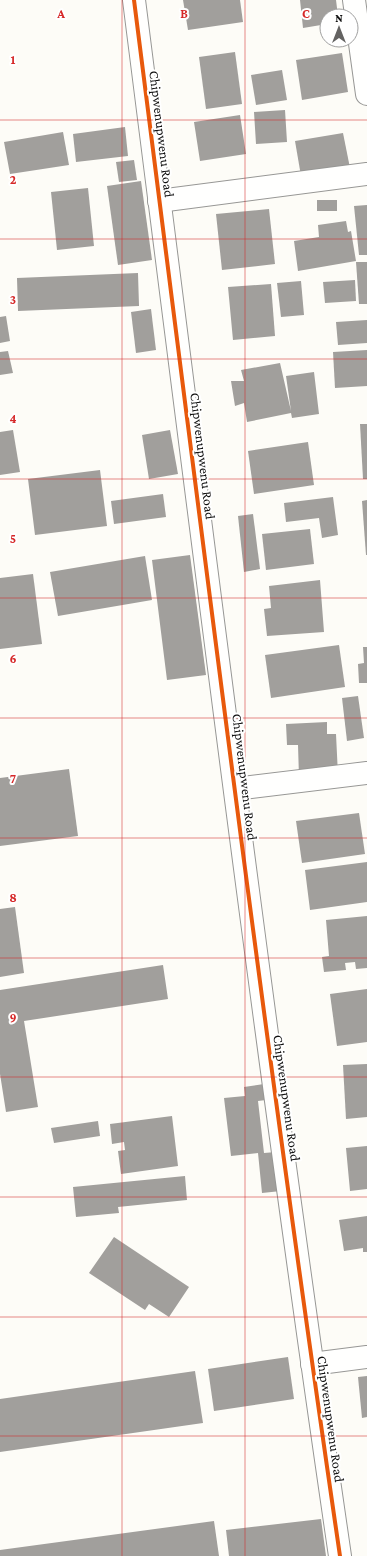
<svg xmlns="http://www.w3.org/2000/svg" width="367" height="1556" font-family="'Crimson Pro',serif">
<rect width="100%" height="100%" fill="#fdfcf7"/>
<g fill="#a19f9c">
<path d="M183,0H240L243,22L188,30Z"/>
<path d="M300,0H336L338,16H327V24L303,28Z"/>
<path d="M235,52L242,104L206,109L199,57Z"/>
<path d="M342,53L348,92L302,100L296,60Z"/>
<path d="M282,70L287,100L256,105L251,75Z"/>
<path d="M285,110L287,142L256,144L254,112Z"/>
<path d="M240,115L246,154L200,161L194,122Z"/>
<path d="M125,127L128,156L76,162L73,134Z"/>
<path d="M63,132L69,165L10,174L4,142Z"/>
<path d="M343,133L350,168L301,176L295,141Z"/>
<path d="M134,160L137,180L119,182L116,162Z"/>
<path d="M141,181L152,260L118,265L107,186Z"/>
<path d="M88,188L94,246L57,250L51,192Z"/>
<rect x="317" y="200" width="20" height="11"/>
<path d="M367,205V255H359L354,206Z"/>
<path d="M269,209L275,264L222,270L216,214Z"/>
<path d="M346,221L348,232L351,231L356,261L298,271L294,241L319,237L318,225Z"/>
<path d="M356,262H367V304H359Z"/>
<path d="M138,273L139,306L18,311L17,278Z"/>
<path d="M355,280L356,301L325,303L323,282Z"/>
<path d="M301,281L304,315L281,317L277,283Z"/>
<path d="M271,284L275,336L233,340L228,287Z"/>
<path d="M151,309L156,350L136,353L131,312Z"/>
<path d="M6,316L10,341L0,343V317Z"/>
<path d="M367,320V343L338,345L336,322Z"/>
<path d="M367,350V386L335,388L333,352Z"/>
<path d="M8,351L13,373L0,375V352Z"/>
<path d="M280,363L291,411L286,376L314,372L319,414L292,418L291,413L247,422L244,403L235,406L231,381H244L241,370Z"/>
<path d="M360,424H367V479H363Z"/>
<path d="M13,430L20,472L0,475V432Z"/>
<path d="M170,430L178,474L149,479L142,435Z"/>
<path d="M308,442L314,485L254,494L248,451Z"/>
<path d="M100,470L107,526L35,535L28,479Z"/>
<path d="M163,494L166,517L114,524L111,501Z"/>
<path d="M333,497L338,535L322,538L319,518L286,522L284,503Z"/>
<path d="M367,500V555H366L362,501Z"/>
<path d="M253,514L260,569L244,572L238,516Z"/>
<path d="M310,529L314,564L266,570L262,534Z"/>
<path d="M190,555L206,675L167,680L152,560Z"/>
<path d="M145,556L152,600L58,616L50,572Z"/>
<path d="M33,574L42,644L0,649V578Z"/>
<path d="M320,580L324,632L267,636L264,609L271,608L269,586Z"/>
<path d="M339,645L345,687L271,698L265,655Z"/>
<path d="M363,647H367V683H359L358,664L364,663Z"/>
<path d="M358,696L364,738L347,741L342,698Z"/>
<path d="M327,722V734H336L338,775L299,777L298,745H287L286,724Z"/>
<path d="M69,769L78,836L0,846V778Z"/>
<path d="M359,813L365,854L302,863L296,821Z"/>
<path d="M367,862V902L310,910L305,870Z"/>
<path d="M15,907L24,973L0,977V909Z"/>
<path d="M367,916V968L356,969L355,962L345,963L346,970L324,972L322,957L329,956L326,920Z"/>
<path d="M163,965L168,999L24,1021L38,1107L6,1112L0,1074V990Z"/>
<path d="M367,989V1042L337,1046L330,994Z"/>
<path d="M367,1064V1117L346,1119L343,1065Z"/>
<path d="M264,1084L266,1100L258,1101L264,1153L276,1152L281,1191L262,1193L258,1153L231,1156L224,1098L245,1096L244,1087Z"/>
<path d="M172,1116L178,1166L121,1174L118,1151L125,1150L124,1142L112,1144L110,1124Z"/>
<path d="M98,1121L100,1136L54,1143L51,1128Z"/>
<path d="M367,1146V1189L350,1191L346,1148Z"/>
<path d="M185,1176L187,1200L118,1207L119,1213L76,1217L73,1187Z"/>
<path d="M367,1216V1252H363V1248L344,1251L339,1220Z"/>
<path d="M114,1237L189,1287L169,1317L149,1304L145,1310L89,1273Z"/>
<path d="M288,1357L294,1399L214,1411L208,1369Z"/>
<path d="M195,1371L203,1423L0,1452V1399Z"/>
<path d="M367,1376V1417L362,1418L358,1377Z"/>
<path d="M321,1519L326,1556H229L226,1530Z"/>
<path d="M214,1521L219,1556H0V1550Z"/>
</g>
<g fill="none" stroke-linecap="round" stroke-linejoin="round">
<defs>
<g id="street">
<path d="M134,0C200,519 264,1038 340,1556"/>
<path d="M354,0L367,94"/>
<path d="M159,201L367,174"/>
<path d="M235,789L367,773"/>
<path d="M312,1364L367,1357"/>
</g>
</defs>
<use href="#street" stroke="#979795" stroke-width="24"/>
<use href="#street" stroke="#fffffe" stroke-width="22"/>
<defs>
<path id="cycleway" d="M134,0C200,519 264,1038 340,1556"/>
</defs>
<use href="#cycleway" stroke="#fff" stroke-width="6"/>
<use href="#cycleway" stroke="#e8590c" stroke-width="4"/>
</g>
<path fill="none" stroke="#d62828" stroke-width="1" stroke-opacity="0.55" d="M122,0V1556M245,0V1556M0,120H367M0,239H367M0,359H367M0,479H367M0,598H367M0,718H367M0,838H367M0,958H367M0,1077H367M0,1197H367M0,1317H367M0,1436H367"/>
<g text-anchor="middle" stroke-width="4" stroke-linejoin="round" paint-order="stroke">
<g font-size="14" fill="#111" stroke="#fff">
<text transform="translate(162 134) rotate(83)" y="5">Chipwenupwenu Road</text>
<text transform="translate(203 456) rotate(83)" y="5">Chipwenupwenu Road</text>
<text transform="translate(245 777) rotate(83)" y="5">Chipwenupwenu Road</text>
<text transform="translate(287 1098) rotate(82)" y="5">Chipwenupwenu Road</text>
<text transform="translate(331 1419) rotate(82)" y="5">Chipwenupwenu Road</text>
</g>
</g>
<g font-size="13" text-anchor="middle" font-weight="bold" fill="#d62828" stroke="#fff" stroke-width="4" stroke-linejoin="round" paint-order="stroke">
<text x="61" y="18">A</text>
<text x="184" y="18">B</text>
<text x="306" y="18">C</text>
<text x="13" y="64">1</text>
<text x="13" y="184">2</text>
<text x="13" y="304">3</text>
<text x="13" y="423">4</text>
<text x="13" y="543">5</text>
<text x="13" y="663">6</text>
<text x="13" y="783">7</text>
<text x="13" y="902">8</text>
<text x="13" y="1022">9</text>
</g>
<g transform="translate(339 28)"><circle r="19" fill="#ffffff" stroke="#a0a0a0"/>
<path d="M0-3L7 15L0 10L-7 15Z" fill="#646362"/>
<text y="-6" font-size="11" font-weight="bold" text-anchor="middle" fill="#111111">N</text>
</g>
</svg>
